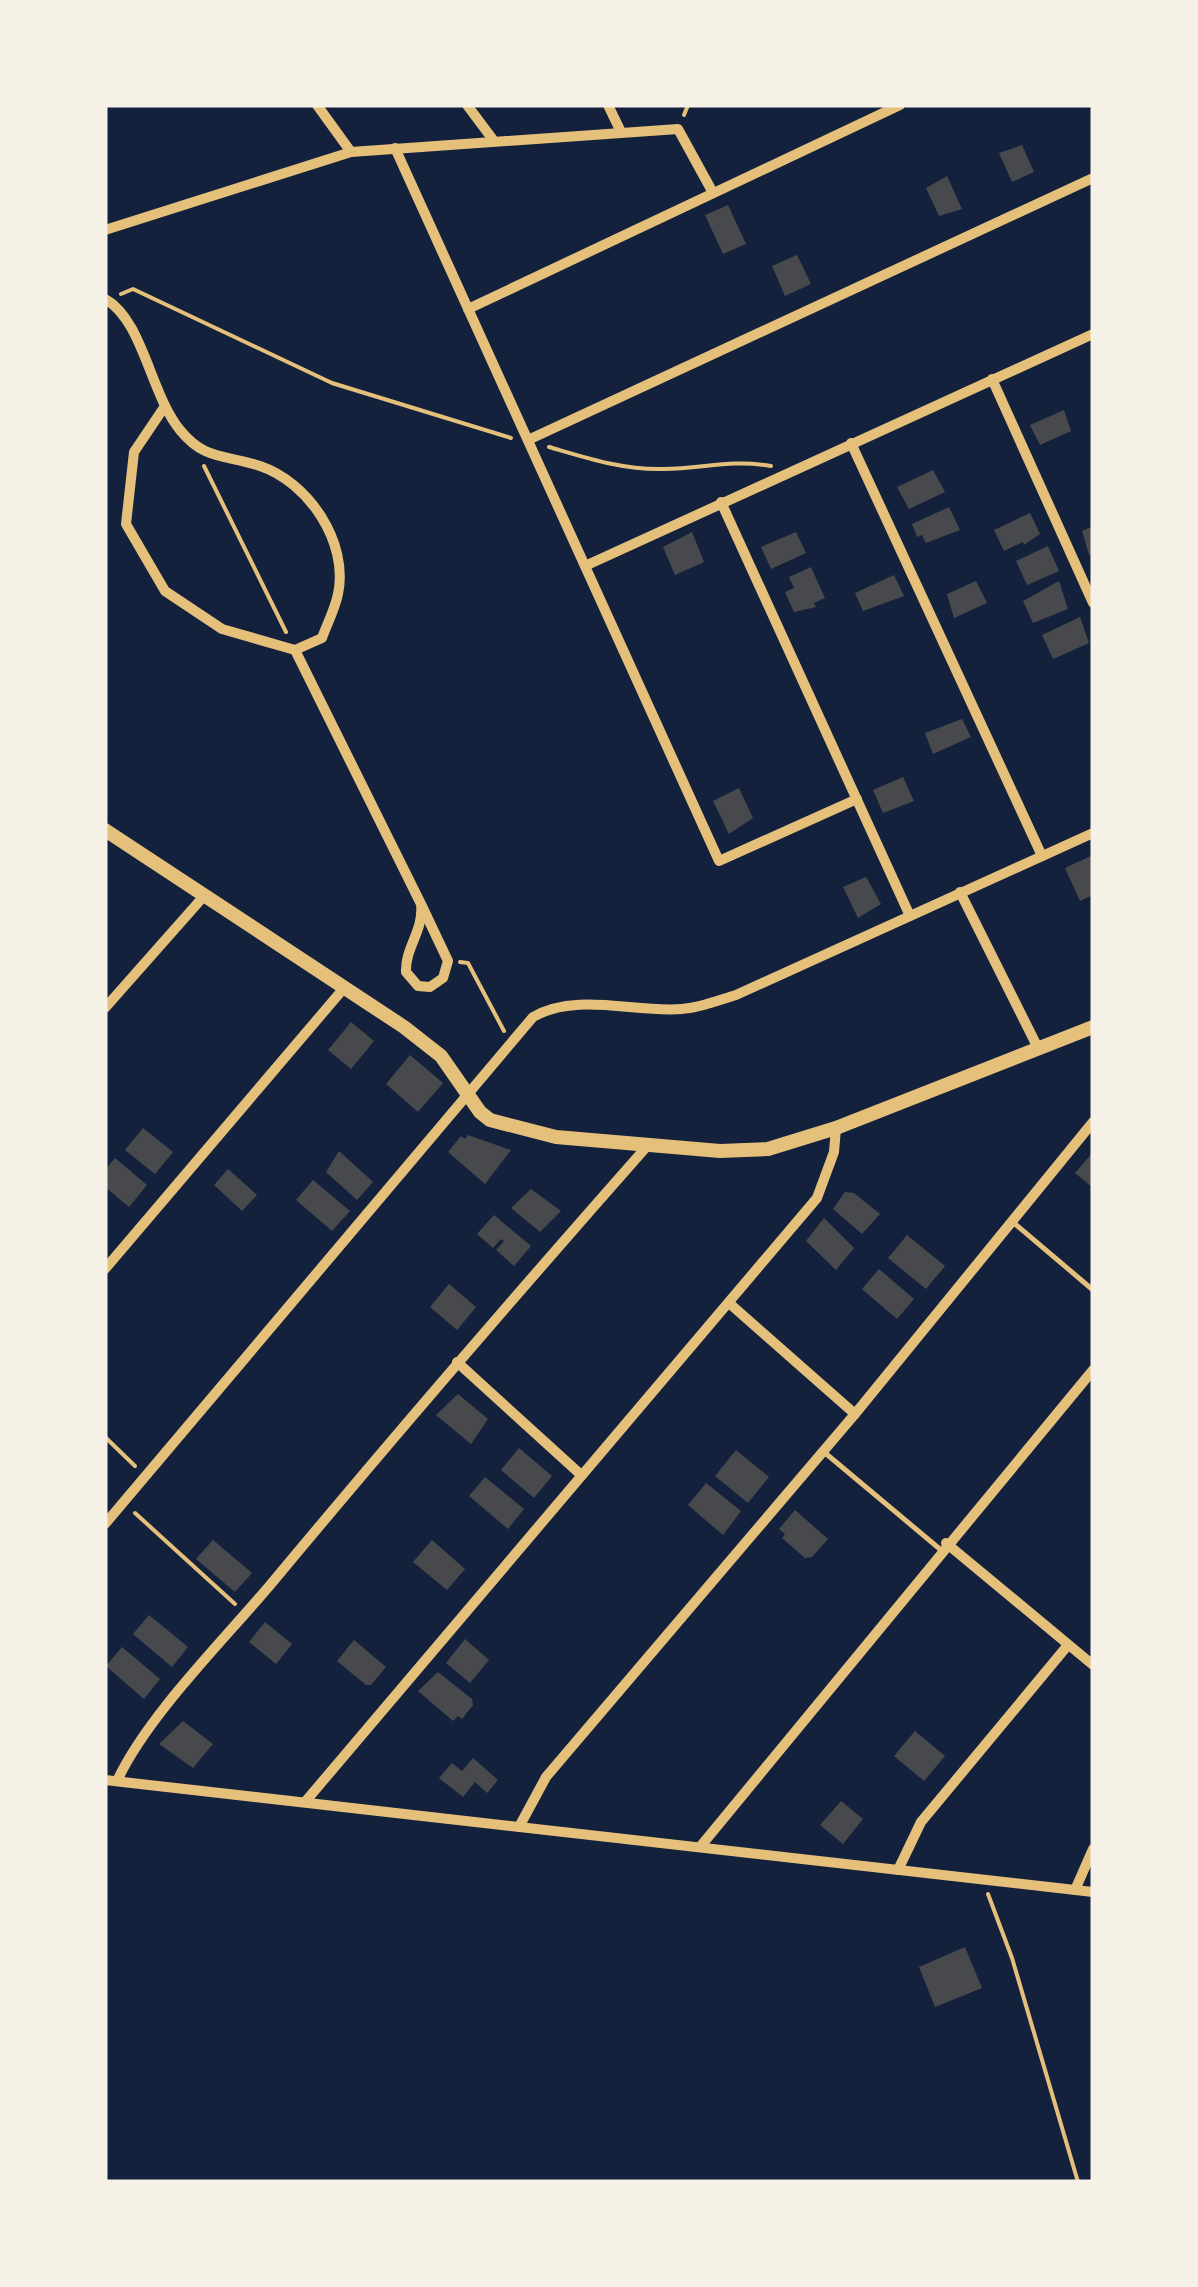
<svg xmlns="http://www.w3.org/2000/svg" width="1198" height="2287" font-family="'DM Sans',sans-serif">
<rect width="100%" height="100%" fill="#14213d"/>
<g fill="#48494c">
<path d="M1022,145L1034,172L1012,182L999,153Z"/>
<path d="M947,176L962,209L939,216L926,188Z"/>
<path d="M728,205L746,244L723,254L705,215Z"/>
<path d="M797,255L811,284L785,296L772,266Z"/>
<path d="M1064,410L1071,431L1040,445L1030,425Z"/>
<path d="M933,470L945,492L909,509L897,487Z"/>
<path d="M949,507L960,530L926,543L922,535L917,537L912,524Z"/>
<path d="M1030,513L1040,534L1024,545L1023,542L1004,551L994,530Z"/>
<path d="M1093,526V553L1089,555L1082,531Z"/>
<path d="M692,532L704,562L675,575L663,547Z"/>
<path d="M796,532L806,553L771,569L761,547Z"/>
<path d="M1048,546L1059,571L1027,585L1016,561Z"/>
<path d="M811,567L825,598L814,603L816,607L794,612L785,592L794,588L789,577Z"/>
<path d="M894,575L904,596L863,611L855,593Z"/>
<path d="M976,581L987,603L954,618L947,594Z"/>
<path d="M1059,581L1068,609L1033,623L1023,601Z"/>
<path d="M1080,617L1089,643L1053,659L1042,635Z"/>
<path d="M962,719L971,737L933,754L925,733Z"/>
<path d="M903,777L914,801L883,813L873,790Z"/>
<path d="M739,788L753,818L729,834L713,801Z"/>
<path d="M1093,855V895L1080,901L1065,868Z"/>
<path d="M866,877L881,904L858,918L843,887Z"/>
<path d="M351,1022L374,1041L351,1069L328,1050Z"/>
<path d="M410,1055L443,1083L418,1112L386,1084Z"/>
<path d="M143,1128L173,1152L155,1174L125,1150Z"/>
<path d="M468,1135L511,1150L485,1184L448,1152L461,1136L465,1139Z"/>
<path d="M339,1151L373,1182L357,1200L326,1172Z"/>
<path d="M1093,1152V1188L1075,1173Z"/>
<path d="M115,1158L147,1185L129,1207L105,1187V1170Z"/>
<path d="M228,1169L257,1195L242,1211L214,1185Z"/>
<path d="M313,1180L350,1211L332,1231L296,1200Z"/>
<path d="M531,1189L561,1211L540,1232L511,1208Z"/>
<path d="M845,1192L854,1193L880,1214L862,1234L833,1209Z"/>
<path d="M494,1215L531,1246L514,1266L496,1250L504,1241L501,1239L493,1248L477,1234Z"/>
<path d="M824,1218L854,1248L836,1270L806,1241Z"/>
<path d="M907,1235L945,1266L926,1289L888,1258Z"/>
<path d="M879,1269L914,1299L897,1319L862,1289Z"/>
<path d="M449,1284L476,1307L457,1330L430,1307Z"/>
<path d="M458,1394L488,1419L471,1444L436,1415Z"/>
<path d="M519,1448L552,1476L534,1498L501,1470Z"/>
<path d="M736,1450L769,1477L748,1503L715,1476Z"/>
<path d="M485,1477L524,1509L508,1529L469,1496Z"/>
<path d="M706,1483L741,1511L723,1535L688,1505Z"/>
<path d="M795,1510L828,1539L812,1557L805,1558L782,1538L785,1534L779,1529Z"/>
<path d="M213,1540L252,1573L235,1592L196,1559Z"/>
<path d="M432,1540L465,1569L447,1590L413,1562Z"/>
<path d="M149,1615L188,1647L172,1667L133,1634Z"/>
<path d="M265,1622L292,1644L276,1664L249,1642Z"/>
<path d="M465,1639L489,1660L470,1683L446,1663Z"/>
<path d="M354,1640L386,1667L371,1685H366L337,1661Z"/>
<path d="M122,1647L160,1679L144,1699L106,1666Z"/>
<path d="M438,1672L472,1699L473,1705L462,1719L458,1716L453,1721L418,1691Z"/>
<path d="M183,1721L213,1744L193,1768L159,1744Z"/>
<path d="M915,1731L945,1756L924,1781L894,1756Z"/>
<path d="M473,1758L498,1780L487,1793L475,1782L463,1797L439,1778L452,1763L462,1771Z"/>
<path d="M841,1801L863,1819L843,1844L820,1825Z"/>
<path d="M965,1947L982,1988L935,2007L919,1967Z"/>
</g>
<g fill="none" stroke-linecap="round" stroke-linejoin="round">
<g stroke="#e5c07b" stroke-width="4">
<path d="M684,115L688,105"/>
<path d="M121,294L133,289L332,383L511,438"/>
<path d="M549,447C587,458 623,470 663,469C704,469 728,459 771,466"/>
<path d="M204,466L286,632"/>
<path d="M460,962L468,963L504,1031"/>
<path d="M105,1437L135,1466"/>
<path d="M135,1513L235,1604"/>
<path d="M988,1894L1012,1958L1078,2182"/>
</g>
<g stroke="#e5c07b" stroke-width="5">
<path d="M1014,1223L1093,1290"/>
<path d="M824,1452L941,1550"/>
</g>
<g stroke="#e5c07b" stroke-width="10">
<path d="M317,105L351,152"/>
<path d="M467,105L494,141"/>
<path d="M608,105L621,132"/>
<path d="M395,148L719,861L857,799"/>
<path d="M105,230L351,152L678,129L712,191"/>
<path d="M105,299C143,320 150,393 180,430C205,461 225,454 260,466C308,482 349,542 338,594C335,609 327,624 322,638L295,650"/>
<path d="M468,309L900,105"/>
<path d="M992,379L1093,603"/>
<path d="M163,409L134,452L126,524L165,591L222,629L295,650L421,904C424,931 405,947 406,972L418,986L430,987L443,978L448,961L421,904"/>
<path d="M528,440L1093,178"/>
<path d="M851,443L1042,856"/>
<path d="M721,502L910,916"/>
<path d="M585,566L1093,334"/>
<path d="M960,892L1038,1048"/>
<path d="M105,1008L204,896"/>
<path d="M105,1269L344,988"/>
<path d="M729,1303L855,1414"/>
<path d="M457,1362L579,1473"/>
<path d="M105,1524L533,1017C577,992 634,1013 682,1009C700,1008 719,1000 736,995L1093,833"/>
<path d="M946,1543L1093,1665"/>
<path d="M105,1780L1093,1892"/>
<path d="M117,1781C147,1716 224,1640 271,1584C395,1435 521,1289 649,1144"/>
<path d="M305,1802L817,1198L834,1152L836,1128"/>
<path d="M519,1827L546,1777L855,1414L1093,1122"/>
<path d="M700,1847L1093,1370"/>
<path d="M898,1870L921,1822L1068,1645"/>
<path d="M1075,1890L1093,1849"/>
</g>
<path stroke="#e5c07b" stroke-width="14" d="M105,830L404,1027L441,1056L480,1112L490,1120L556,1137L720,1151L768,1149L836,1128L1093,1027"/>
</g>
<rect width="1198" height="2287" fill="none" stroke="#f6f1e7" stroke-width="215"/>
</svg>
